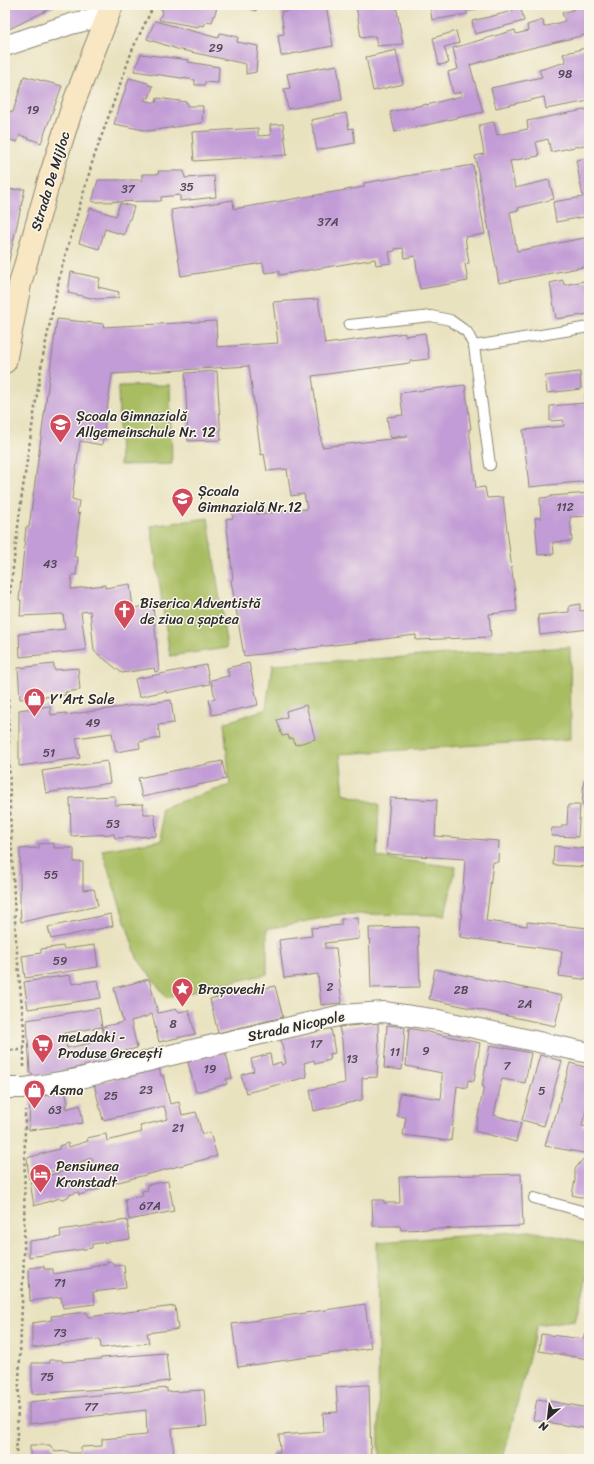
<svg xmlns="http://www.w3.org/2000/svg" width="594" height="1464" font-family="Sriracha,sans-serif">
<rect width="100%" height="100%" fill="#fbf7ec"/>
<filter id="ink" filterUnits="userSpaceOnUse"><feTurbulence type="fractalNoise" baseFrequency=".025" numOctaves="2"/><feDisplacementMap in="SourceGraphic" scale="8" xChannelSelector="R" yChannelSelector="G"/><feConvolveMatrix kernelMatrix="1 2 1 2 8 2 1 2 1" color-interpolation-filters="sRGB"/></filter>
<filter id="wash" filterUnits="userSpaceOnUse"><feTurbulence type="fractalNoise" baseFrequency=".012" numOctaves="4" result="noise"/><feDisplacementMap in="SourceGraphic" scale="16" xChannelSelector="R" yChannelSelector="G"/><feGaussianBlur stdDeviation="0.9" result="paint"/><feColorMatrix in="noise" values="0 0 0 0 0 0 0 0 0 0 0 0 0 0 0 0 0 1.4 0 .05"/><feComposite in="paint" operator="in"/></filter>
<g filter="url(#wash)">
<rect width="100%" height="100%" fill="#e9e2bf"/>
<g fill="#a8bd62" stroke="#6a7446">
<path d="M170,385L172,464L120,465L118,386Z"/>
<path d="M208,518L227,648L170,656L151,526Z"/>
<path d="M570,647L571,739L340,754L344,794L379,804L377,857L456,867L445,915L343,914L267,929V974L167,998L137,958L102,850L162,840L161,808L230,785L224,723L266,709L272,665Z"/>
<path d="M530,1231L589,1243V1273L575,1320L537,1325L503,1459H379L377,1242Z"/>
</g>
<g id="blocks">
<g fill="#c29cd6" fill-rule="evenodd">
<path d="M5,5H58L5,31Z"/>
<path d="M163,5H218L212,22L206,21L204,26L199,25L198,27L159,20L163,10H161Z"/>
<path d="M240,5H257L256,11Z"/>
<path d="M326,5L333,46L281,56L278,35L284,34L281,12Z"/>
<path d="M356,5H396L403,44L377,46L375,36L361,38Z"/>
<path d="M430,5H481V8L466,11L468,14L432,20Z"/>
<path d="M511,5H531L521,9L524,21L475,34L472,21L513,11Z"/>
<path d="M579,5H589V34L519,51L470,65L483,112L395,132L390,112L427,104V105L461,96V92L453,94L448,72L458,69L453,48L515,30L516,34L528,31L527,25L543,20L544,27L565,21L562,13L573,10L572,7Z"/>
<path d="M155,21L218,38L220,33L238,37L237,42L258,46L256,72L246,74V64L177,49L147,39Z"/>
<path d="M456,31L459,43L444,47L449,63L439,65L433,38Z"/>
<path d="M589,47V101L546,109L544,97L496,108L491,88L542,77L539,70L566,62L563,54Z"/>
<path d="M396,50L403,84L373,91L366,57Z"/>
<path d="M141,54L189,60L188,62L219,67L218,83L205,82V85H195V80L134,71Z"/>
<path d="M337,65L342,100L288,109L284,89L290,88L287,74Z"/>
<path d="M24,76L62,86L41,143L20,135L17,142L5,138V125L10,111L13,112Z"/>
<path d="M129,78L148,83V85L153,86L149,98L145,97L144,100L156,103L157,98L187,102V106H203L202,123L149,131L114,124Z"/>
<path d="M589,109V144L551,152L548,139L536,142L539,156L510,161L515,188L549,180L554,199L518,208L519,210L510,212L517,251L589,237V266L499,283L475,156L484,154L479,125L494,122L497,135L528,129L527,121Z"/>
<path d="M346,113L349,129L353,128L355,143L317,150L311,120Z"/>
<path d="M283,124L287,155L194,161L192,132L258,128V136L271,135L270,125Z"/>
<path d="M589,158V216L556,222L553,202L583,197L576,160Z"/>
<path d="M473,165L485,234L465,237L469,263L465,264L468,281L420,289L415,256L405,258L403,248L395,249V251L389,252L391,263L376,265L375,259L279,275V271L265,273L263,263L181,276L171,210L233,200L234,209L364,187V183Z"/>
<path d="M158,171H184L185,178L214,176L216,197L180,201V195L161,197V201L92,202L98,180H142V174H159Z"/>
<path d="M22,189H25L5,278V190Z"/>
<path d="M120,203L134,207L130,219H129L124,235L105,229L99,249L79,243L90,208L116,216Z"/>
<path d="M71,272L100,278L98,287L119,292L118,298L96,299L68,293Z"/>
<path d="M563,280L564,285L589,280V314L556,319L550,283Z"/>
<path d="M318,299L325,344L405,333V336L425,333L429,359L410,361V363L312,376L322,447L407,437V435L390,438L387,417L403,415L400,393L465,385L471,429H469L476,488L485,487L487,498L503,497L517,611L489,614L491,637L416,640V635L244,656L231,580L233,579L226,519L233,518L232,511L256,507L257,514L307,509L304,494L291,496L287,469L267,471L264,454L261,455L249,366L112,374L102,445L80,441L72,499L79,501L77,514L80,513L74,557H78L76,575H72L71,589L105,585V588L130,584L133,608L153,605L159,671L155,672L154,668L122,673L94,651L90,611L81,612L86,650L20,657L19,634L65,629L63,614L20,616L21,600H19L26,527H29L57,319L104,324L103,327L216,321L217,347L278,343L273,302Z"/>
<path d="M217,371L221,440L188,441L185,373Z"/>
<path d="M580,372L581,389L547,393L545,376Z"/>
<path d="M585,394H589V481L529,487L523,430L564,426L563,420L550,421V406L585,403Z"/>
<path d="M589,493V516L570,517L572,541L553,542L554,554L538,555L535,518H541L540,498L551,497V496Z"/>
<path d="M580,604V611L589,610V629L540,635L538,615L569,612V606Z"/>
<path d="M249,663L258,705L212,715L209,700L215,698L211,680L229,676L227,668Z"/>
<path d="M54,664V670L78,668L80,690L65,692L66,695L20,699L18,668Z"/>
<path d="M206,665L210,684L166,693V691L139,697L135,679Z"/>
<path d="M171,700L174,723L158,725L160,738L139,742L140,748L116,752L112,733L76,738L80,758L19,766V710L50,706L51,715L66,713V715Z"/>
<path d="M306,705L315,739L295,745L293,738L289,739L288,735L282,736L277,720L287,717L286,711Z"/>
<path d="M107,761L110,783L46,793L42,771Z"/>
<path d="M222,761L226,779L142,797L138,778Z"/>
<path d="M584,781H589V806L582,805Z"/>
<path d="M115,796V805L143,804L144,814H155L156,836L115,838L114,834L71,836L70,798Z"/>
<path d="M390,798L437,800L435,836L499,841L498,862H493L486,921L527,926V922L589,928V980L559,976L562,951L460,937L465,859L386,854Z"/>
<path d="M568,805H580L578,837L551,836L552,828H562V825H567Z"/>
<path d="M54,843V848H74V862H83V890L94,889L98,906L21,922L20,903V849L39,848V844Z"/>
<path d="M554,846L589,849V867L553,865Z"/>
<path d="M111,914L113,926L51,939L48,927Z"/>
<path d="M358,918L359,939L325,943V948H336L342,1003L321,1005L318,974L284,978L279,940L312,936L311,928L341,925V919Z"/>
<path d="M418,927L420,987L371,988L369,928Z"/>
<path d="M95,945L98,967L25,978L22,956L41,953V949L63,946L64,949Z"/>
<path d="M435,969L562,996L555,1026L429,999Z"/>
<path d="M70,975L72,984L98,980L101,998L28,1009L24,982Z"/>
<path d="M149,979L158,1013L177,1009L179,1012L189,1010L195,1034L159,1042L152,1014L148,1015L149,1016L131,1021L137,1048L113,1054L115,1059L36,1077L30,1073L27,1020L99,1008L102,1027L123,1022L114,988ZM102,1027L105,1040L67,1048L64,1033Z"/>
<path d="M275,986L283,1017L218,1033L210,999L252,988L253,991Z"/>
<path d="M378,1023L379,1056L378,1057L377,1077L362,1078V1100L314,1111L310,1090L345,1083L342,1040L339,1027Z"/>
<path d="M387,1025L405,1027L402,1070L384,1068Z"/>
<path d="M331,1028L335,1053L329,1054L330,1060L315,1064L314,1060L304,1063L307,1077L246,1093L241,1075L254,1071L251,1059L270,1054L272,1065L281,1062V1065L286,1063L281,1040Z"/>
<path d="M409,1028L480,1043L474,1081L468,1080L467,1088L457,1086L451,1141L403,1135L406,1117L397,1116L400,1093L441,1099L442,1089V1073L406,1066Z"/>
<path d="M490,1045L531,1053L525,1083L502,1079L494,1115L521,1123L516,1142L475,1131L484,1086H482Z"/>
<path d="M225,1050L232,1078L226,1079L227,1084L196,1092L187,1059Z"/>
<path d="M540,1055L562,1061L544,1126L522,1120Z"/>
<path d="M570,1063L589,1068V1097L582,1126L589,1127V1154L545,1146L552,1121H554Z"/>
<path d="M159,1067L161,1076L163,1075L170,1104L179,1102L182,1115L196,1112L202,1134L210,1133L217,1156L111,1184L110,1179L99,1182L101,1188L79,1195L78,1192L69,1195L68,1197L63,1199L60,1198L34,1206L30,1182L93,1161L92,1158L29,1179L27,1158L59,1149V1146L68,1143L69,1147L88,1141L87,1138L106,1134L107,1141L142,1132L140,1126L168,1119L164,1106L103,1120L94,1084Z"/>
<path d="M65,1091L68,1104L65,1105L66,1109L80,1105L83,1123L29,1130L30,1099Z"/>
<path d="M583,1159L589,1161V1199L572,1195L575,1180V1169Z"/>
<path d="M521,1174L523,1226L401,1230L400,1226H373L372,1200H384V1203H400L399,1177Z"/>
<path d="M168,1181L174,1211L129,1220L125,1199L143,1196L142,1191L148,1190L147,1185Z"/>
<path d="M127,1220L130,1239L92,1244V1248L29,1257V1241L61,1237L60,1230Z"/>
<path d="M110,1261L113,1263L114,1266L124,1265L126,1288L93,1292L95,1304L63,1308L61,1297L30,1301L29,1268L44,1266V1269H53V1274L91,1268V1266L106,1264L107,1262Z"/>
<path d="M365,1304L371,1348L238,1367L232,1324Z"/>
<path d="M175,1306L178,1329L147,1333L149,1343L101,1348L100,1339H99L32,1348V1323L52,1320L51,1316L87,1312L88,1317Z"/>
<path d="M541,1334L584,1339V1334H589V1359L539,1351Z"/>
<path d="M166,1353L169,1381L102,1389L32,1394V1363H50L49,1360H62V1362L101,1359V1358Z"/>
<path d="M365,1385H369L371,1459H273V1452H280L279,1435L324,1432L323,1413L338,1412L336,1387Z"/>
<path d="M167,1388V1392L204,1390L207,1426L172,1429L174,1459H30V1445H50L55,1452L67,1451L70,1453H81V1447L102,1446V1439L147,1435L146,1410L29,1424V1402Z"/>
<path d="M537,1399L589,1408V1429L533,1420Z"/>
</g>
</g>
</g>
<g filter="url(#ink)">
<use href="#blocks" fill-opacity="0" stroke="#8a8675" stroke-width="1"/>
<g fill="none" stroke-linecap="round" stroke-linejoin="round">
<defs>
<g id="service">
<path d="M349,325L431,316L450,320L467,332L474,346L490,465"/>
<path d="M474,346L589,327"/>
<path d="M534,1198L589,1213"/>
</g>
<g id="minor">
<path d="M5,46L71,24L108,15"/>
<path d="M5,1088H24L77,1079L175,1054L342,1015L384,1012L438,1020L589,1053"/>
</g>
<path id="secondary" d="M5,362L20,284L50,177L74,102L112,5"/>
</defs>
<use href="#service" stroke="#8a8675" stroke-width="12"/>
<use href="#minor" stroke="#8a8675" stroke-width="22"/>
<use href="#secondary" stroke="#8a8675" stroke-width="24"/>
<g stroke="#8a8675" stroke-width="2.5" stroke-dasharray="3 3" stroke-linecap="butt">
<path d="M5,1050H24"/>
<path d="M24,1067V1030L16,941L10,809L7,617L22,494L42,361L61,270L93,160L133,48L154,5"/>
<path d="M16,1459L24,1253L25,1110"/>
</g>
<use href="#service" stroke="#fff" stroke-width="10"/>
<use href="#minor" stroke="#fff" stroke-width="20"/>
<use href="#secondary" stroke="#f9e7c3" stroke-width="22"/>
</g>
</g>
<defs>
<symbol id="school-pin" viewBox="-11 -11 22 30"><path d="M0 17L-7.5 6A9.5 9.5 0 1 1 7.5 6Z" fill="#d1495b" stroke="#fbf7ec"/><path d="M0-5L7-2L0 1L-7-2ZM-4 1L0 2.5L4 1V4Q0 6-4 4Z" fill="#fff"/></symbol>
<symbol id="church-pin" viewBox="-11 -11 22 30"><path d="M0 17L-7.5 6A9.5 9.5 0 1 1 7.5 6Z" fill="#d1495b" stroke="#fbf7ec"/><path d="M-1.2-6h2.4v3.5h3.3v2.4h-3.3V6h-2.4V-.1h-3.3v-2.4h3.3Z" fill="#fff"/></symbol>
<symbol id="shop-pin" viewBox="-11 -11 22 30"><path d="M0 17L-7.5 6A9.5 9.5 0 1 1 7.5 6Z" fill="#d1495b" stroke="#fbf7ec"/><path d="M-5-2.5h2.3a2.7 3.5 0 0 1 5.4 0H5L5.5 6h-11ZM-1.5-2.5h3a1.5 2.3 0 0 0-3 0Z" fill="#fff"/></symbol>
<symbol id="sight-pin" viewBox="-11 -11 22 30"><path d="M0 17L-7.5 6A9.5 9.5 0 1 1 7.5 6Z" fill="#d1495b" stroke="#fbf7ec"/><path d="M0-6L1.8-2.2L6-1.7L2.9 1.2L3.7 5.4L0 3.3L-3.7 5.4L-2.9 1.2L-6-1.7L-1.8-2.2Z" fill="#fff"/></symbol>
<symbol id="supermarket-pin" viewBox="-11 -11 22 30"><path d="M0 17L-7.5 6A9.5 9.5 0 1 1 7.5 6Z" fill="#d1495b" stroke="#fbf7ec"/><path d="M-6-5.5h2.5l.6 2H6L4.5 2H-2.5L-4.4-4H-6ZM-1.5 3.2a1.3 1.3 0 1 0 .1 0ZM3 3.2a1.3 1.3 0 1 0 .1 0Z" fill="#fff"/></symbol>
<symbol id="hotel-pin" viewBox="-11 -11 22 30"><path d="M0 17L-7.5 6A9.5 9.5 0 1 1 7.5 6Z" fill="#d1495b" stroke="#fbf7ec"/><path d="M-6-4.5h1.5V1H6V5H4.5V3h-9V5H-6ZM-4 0a1.8 1.8 0 1 1 3.6 0ZM.5 0V-2.5h3Q6-2.5 6 0Z" fill="#fff"/></symbol>
</defs>
<g fill-rule="evenodd">
<use href="#school-pin" x="48" y="412" width="25" height="34"/>
<use href="#school-pin" x="170" y="486" width="25" height="34"/>
<use href="#church-pin" x="112" y="598" width="25" height="34"/>
<use href="#shop-pin" x="22" y="686" width="25" height="34"/>
<use href="#sight-pin" x="170" y="976" width="25" height="34"/>
<use href="#supermarket-pin" x="30" y="1032" width="25" height="34"/>
<use href="#shop-pin" x="22" y="1078" width="25" height="34"/>
<use href="#hotel-pin" x="28" y="1162" width="25" height="34"/>
</g>
<g text-anchor="middle" stroke-width="3" stroke-linejoin="round" paint-order="stroke">
<g font-size="12" fill="#514756">
<text x="216" y="52">29</text>
<text x="565" y="78">98</text>
<text x="33" y="114">19</text>
<text x="187" y="191">35</text>
<text x="128" y="193">37</text>
<text x="328" y="226">37A</text>
<text x="565" y="511">112</text>
<text x="50" y="568">43</text>
<text x="93" y="727">49</text>
<text x="49" y="757">51</text>
<text x="113" y="828">53</text>
<text x="51" y="879">55</text>
<text x="60" y="965">59</text>
<text x="330" y="991">2</text>
<text x="461" y="994">2B</text>
<text x="525" y="1008">2A</text>
<text x="173" y="1028">8</text>
<text x="316" y="1048">17</text>
<text x="426" y="1055">9</text>
<text x="395" y="1056">11</text>
<text x="352" y="1063">13</text>
<text x="507" y="1070">7</text>
<text x="210" y="1073">19</text>
<text x="146" y="1094">23</text>
<text x="542" y="1095">5</text>
<text x="111" y="1100">25</text>
<text x="55" y="1114">63</text>
<text x="178" y="1132">21</text>
<text x="150" y="1210">67A</text>
<text x="60" y="1287">71</text>
<text x="60" y="1337">73</text>
<text x="47" y="1381">75</text>
<text x="91" y="1411">77</text>
</g>
<g font-size="14" fill="#2b2b2b" stroke="#fbf7ec">
<text transform="translate(50 181) rotate(-73)" y="5">Strada De Mijloc</text>
<text transform="translate(296 1026) rotate(-12)" y="5">Strada Nicopole</text>
</g>
<g font-size="14" fill="#2b2b2b" stroke="#fbf7ec" text-anchor="start">
<text x="76" y="421">Școala Gimnazială<tspan x="76" dy="16">Allgemeinschule Nr. 12</tspan></text>
<text x="198" y="496">Școala<tspan x="198" dy="16">Gimnazială Nr.12</tspan></text>
<text x="140" y="608">Biserica Adventistă<tspan x="140" dy="16">de ziua a șaptea</tspan></text>
<text x="50" y="704">Y'Art Sale</text>
<text x="198" y="994">Brașovechi</text>
<text x="58" y="1042">meLadaki -<tspan x="58" dy="16">Produse Grecești</tspan></text>
<text x="50" y="1095">Asma</text>
<text x="56" y="1171">Pensiunea<tspan x="56" dy="16">Kronstadt</tspan></text>
</g>
</g>
<rect width="594" height="1464" fill="none" stroke="#fbf7ec" stroke-width="20"/>
<g transform="translate(548 1418) rotate(208)" stroke="#fbf7ec" stroke-width="3" paint-order="stroke">
<path d="M0-3L7 15L0 10L-7 15Z" fill="#2b2b2b"/>
<text y="-6" font-size="11" font-weight="bold" text-anchor="middle" fill="#2b2b2b">N</text>
</g>
</svg>
